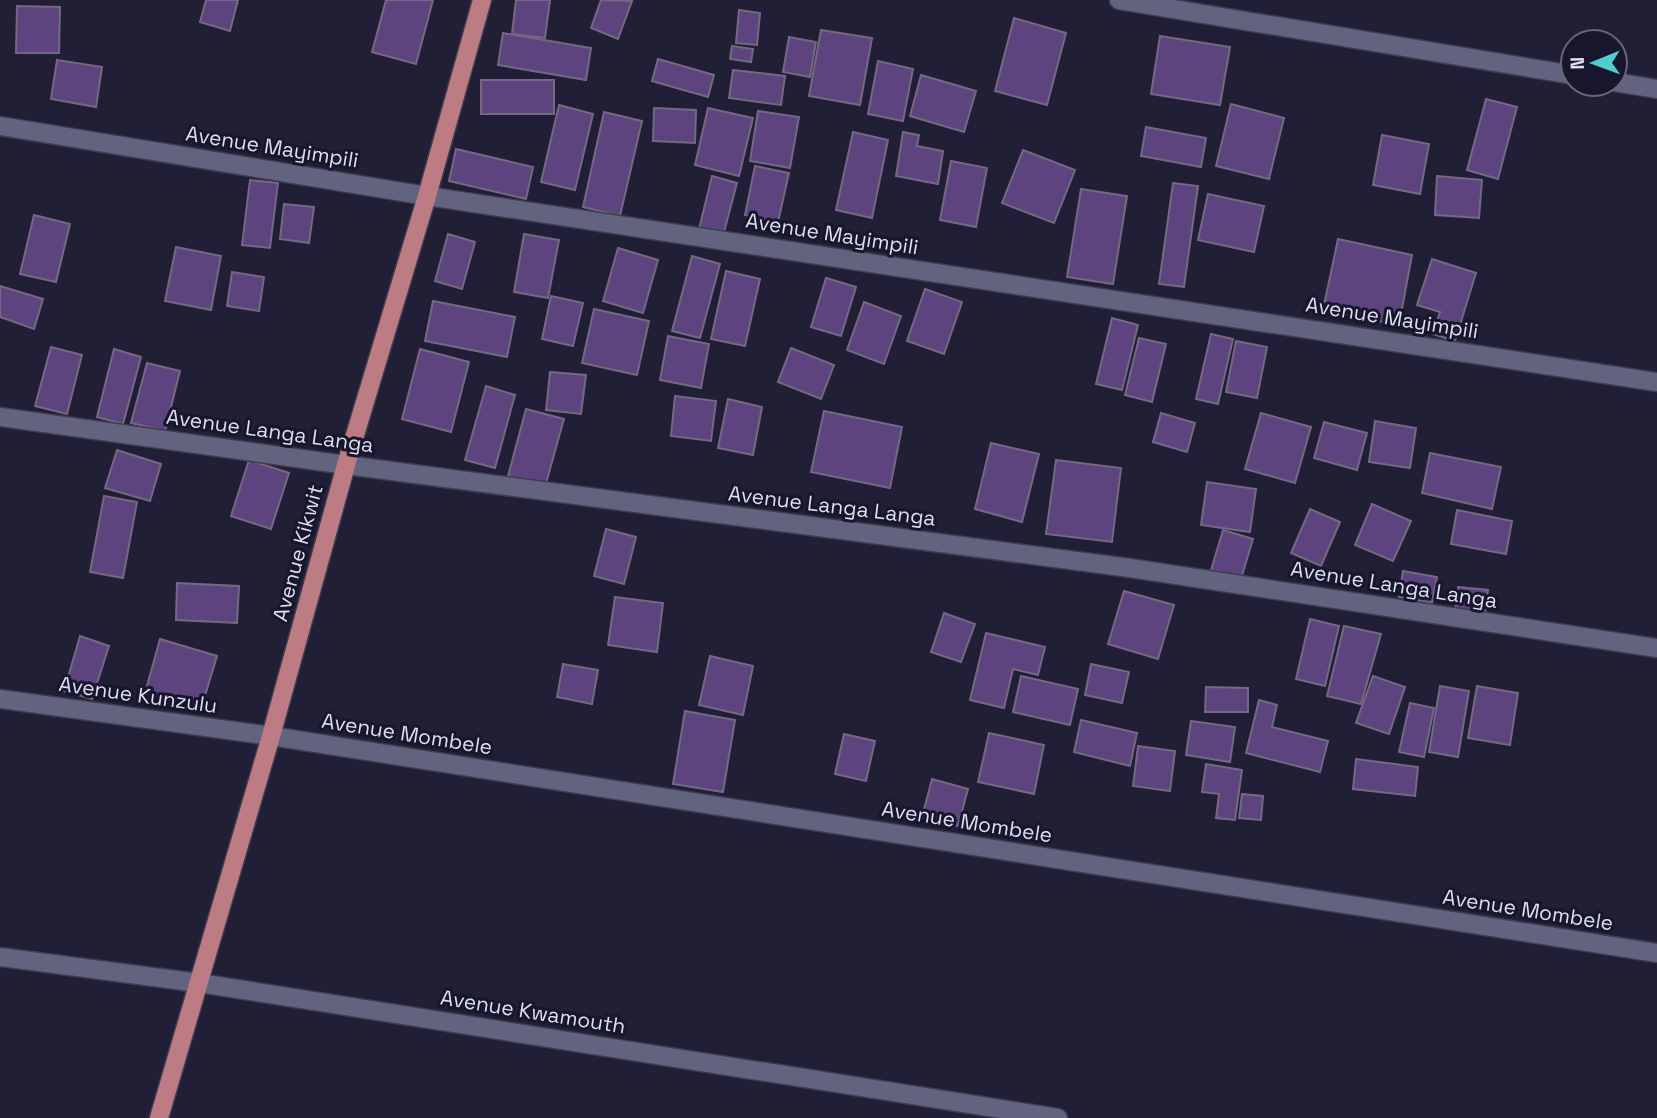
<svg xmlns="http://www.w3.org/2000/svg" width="1657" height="1118" font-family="'Space Grotesk',sans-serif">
<rect width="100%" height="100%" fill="#201f36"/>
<g fill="#5e447f" stroke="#736983" stroke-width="2">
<path d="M206,0H238L230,31L200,22Z"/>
<path d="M386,0H433L416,64L372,52Z"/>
<path d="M516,0H550L545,38L512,34Z"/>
<path d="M601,0L632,1L618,39L591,28Z"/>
<path d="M17,6L60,7L59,53H16Z"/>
<path d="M739,10L760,13L757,45L736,43Z"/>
<path d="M1014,18L1066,33L1047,105L995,91Z"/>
<path d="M821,30L872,38L860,105L809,96Z"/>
<path d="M503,33L591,48L586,80L498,65Z"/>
<path d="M1160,36L1230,47L1220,105L1151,94Z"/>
<path d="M789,37L816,42L810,77L783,72Z"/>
<path d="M732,46L753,49L751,62L730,59Z"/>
<path d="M658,59L714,75L708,97L652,81Z"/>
<path d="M57,60L102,67L96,107L51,99Z"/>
<path d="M878,61L913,69L903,121L868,114Z"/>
<path d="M733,70L785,76L781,105L729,98Z"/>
<path d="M921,75L976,91L964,132L910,116Z"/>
<rect x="481" y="80" width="73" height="34"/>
<path d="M1486,99L1517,107L1498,179L1467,170Z"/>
<path d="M1231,104L1284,118L1269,179L1216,166Z"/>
<path d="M559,105L593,114L575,190L541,182Z"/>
<path d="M654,108L696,110L695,143L653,141Z"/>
<path d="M708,108L753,118L739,176L695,165Z"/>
<path d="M758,111L799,117L790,168L750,161Z"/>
<path d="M604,112L642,121L620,216L583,207Z"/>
<path d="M1146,127L1206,138L1201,167L1141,156Z"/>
<path d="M853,132L888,140L872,218L836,210Z"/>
<path d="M903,132L919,135L917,146L943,151L938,184L896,176Z"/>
<path d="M1382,135L1429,144L1420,194L1373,185Z"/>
<path d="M456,149L533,167L526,199L449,181Z"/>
<path d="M1023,150L1075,170L1054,223L1002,203Z"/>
<path d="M951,161L987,168L976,227L940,220Z"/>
<path d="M755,166L789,173L778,222L745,215Z"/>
<path d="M712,176L737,183L723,236L699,229Z"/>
<path d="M1437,176L1482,180L1479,218L1435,215Z"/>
<path d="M250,180L278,183L270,248L242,245Z"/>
<path d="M1173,183L1198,186L1184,287L1159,284Z"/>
<path d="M1081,189L1127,196L1113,284L1067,277Z"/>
<path d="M1208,194L1264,206L1254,252L1198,240Z"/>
<path d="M284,204L314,207L309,243L280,239Z"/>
<path d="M34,215L70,224L56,282L20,274Z"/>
<path d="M448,234L475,242L462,289L435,281Z"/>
<path d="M524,234L559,240L548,298L514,292Z"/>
<path d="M1338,239L1412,255L1399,325L1323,310Z"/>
<path d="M176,247L221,256L211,310L165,301Z"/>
<path d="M618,248L658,260L643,313L603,301Z"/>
<path d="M692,256L720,264L700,338L672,331Z"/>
<path d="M1432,259L1476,273L1455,341L1433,334L1440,312L1417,305Z"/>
<path d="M726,271L760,279L745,346L711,339Z"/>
<path d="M232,272L264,277L259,311L227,306Z"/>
<path d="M826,278L856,287L841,336L811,327Z"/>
<path d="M0,286L43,299L34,329L0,317Z"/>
<path d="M925,289L962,302L944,354L907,341Z"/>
<path d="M551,296L583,303L573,346L542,339Z"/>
<path d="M433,301L515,317L507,357L425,341Z"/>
<path d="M864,302L901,316L884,364L847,350Z"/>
<path d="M594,309L649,321L637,375L582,363Z"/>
<path d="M1112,318L1138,325L1122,390L1096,384Z"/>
<path d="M1211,334L1233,339L1218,404L1196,399Z"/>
<path d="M668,336L709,344L701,388L660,380Z"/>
<path d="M1139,338L1166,344L1152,402L1125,395Z"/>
<path d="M1236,341L1267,347L1257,398L1226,392Z"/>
<path d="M51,347L82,355L67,414L35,406Z"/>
<path d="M791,348L834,365L821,399L778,382Z"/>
<path d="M114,349L141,357L123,424L97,417Z"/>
<path d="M420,349L469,362L451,432L402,419Z"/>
<path d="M147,363L180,371L165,431L131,423Z"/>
<path d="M550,372L586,375L581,414L546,410Z"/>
<path d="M486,386L515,395L495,468L465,460Z"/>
<path d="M675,396L716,401L711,441L671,436Z"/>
<path d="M728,399L762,407L753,455L718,448Z"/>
<path d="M526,409L564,419L545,487L508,476Z"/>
<path d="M824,411L902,427L890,488L811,472Z"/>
<path d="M1161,413L1195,423L1187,452L1153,442Z"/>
<path d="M1261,413L1311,427L1295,483L1245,469Z"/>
<path d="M1375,421L1416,428L1410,468L1369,462Z"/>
<path d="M1324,422L1367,433L1357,470L1314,458Z"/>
<path d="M991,443L1039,454L1022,522L975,509Z"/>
<path d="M117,450L161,464L150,501L105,488Z"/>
<path d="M1430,453L1501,467L1492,509L1422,493Z"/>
<path d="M249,460L289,473L271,529L231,516Z"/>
<path d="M1056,460L1121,468L1112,542L1046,534Z"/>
<path d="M1207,482L1256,489L1250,532L1201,525Z"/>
<path d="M104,496L137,502L123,578L90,572Z"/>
<path d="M1372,504L1411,521L1393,561L1355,545Z"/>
<path d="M1310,509L1340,522L1321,566L1291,553Z"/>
<path d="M1457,510L1512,521L1506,554L1451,544Z"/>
<path d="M606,529L636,537L624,584L594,576Z"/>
<path d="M1223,530L1253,539L1241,579L1211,570Z"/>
<path d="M1403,571L1437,577L1432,603L1399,597Z"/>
<path d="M177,583L239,586L237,623L176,620Z"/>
<path d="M1458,587L1488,590L1485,615L1455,612Z"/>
<path d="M1124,591L1174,605L1158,659L1108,644Z"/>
<path d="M615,597L663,603L657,652L608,645Z"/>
<path d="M944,613L975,624L961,662L931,652Z"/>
<path d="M1310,619L1339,626L1325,686L1296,679Z"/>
<path d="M1344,626L1381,634L1361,704L1327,696Z"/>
<path d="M986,633L1045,647L1038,675L1013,669L1004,708L970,700Z"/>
<path d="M80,636L109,646L92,699L64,691Z"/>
<path d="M160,639L217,656L201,709L145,693Z"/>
<path d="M710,656L753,666L743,715L699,705Z"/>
<path d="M563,664L598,670L592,704L557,697Z"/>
<path d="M1091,664L1129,672L1122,703L1085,695Z"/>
<path d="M1021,676L1078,689L1070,725L1013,712Z"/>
<path d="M1373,676L1405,687L1389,734L1356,723Z"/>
<path d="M1440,686L1469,691L1458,757L1429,752Z"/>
<path d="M1477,686L1518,693L1510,745L1468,738Z"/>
<path d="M1206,687L1248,688V712H1205Z"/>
<path d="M1259,700L1277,705L1272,727L1328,741L1320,772L1246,753Z"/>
<path d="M1410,703L1434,708L1424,757L1399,752Z"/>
<path d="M685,711L735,720L723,792L673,784Z"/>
<path d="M1081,720L1137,733L1130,766L1074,752Z"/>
<path d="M1191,721L1235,727L1230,762L1186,755Z"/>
<path d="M989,733L1044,745L1034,794L978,782Z"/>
<path d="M844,734L875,741L866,781L835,774Z"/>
<path d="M1138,746L1175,751L1170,791L1133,786Z"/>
<path d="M1356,759L1418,767L1415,796L1353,789Z"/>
<path d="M1206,764L1242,770L1235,820L1216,818L1219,794L1202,792Z"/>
<path d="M932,779L968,789L958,826L922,817Z"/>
<path d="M1242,794L1263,796L1261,820L1239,818Z"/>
</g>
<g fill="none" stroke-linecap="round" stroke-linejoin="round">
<defs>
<g id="minor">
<path d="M1119,0L1573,75"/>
<path d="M1615,82L1657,89"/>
<path d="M0,126L427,196L1657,382"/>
<path d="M0,417L346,465L1130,568L1657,648"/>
<path d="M0,699L271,736L1657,953"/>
<path d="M0,957L199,983L1058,1118"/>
</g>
<path id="major" d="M159,1118L271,736L346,465L427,196L482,0"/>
</defs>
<use href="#minor" stroke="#3d3b4f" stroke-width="21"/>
<use href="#major" stroke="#3d3b4f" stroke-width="21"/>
<use href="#minor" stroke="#62637e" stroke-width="18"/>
<use href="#major" stroke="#bd7c83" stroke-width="18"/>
</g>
<g text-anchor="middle" stroke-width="6" stroke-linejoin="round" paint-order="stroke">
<g font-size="21" fill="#dddeee" stroke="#17162c">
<text transform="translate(272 147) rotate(9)" y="7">Avenue Mayimpili</text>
<text transform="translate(832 234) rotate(9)" y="7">Avenue Mayimpili</text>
<text transform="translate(1392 318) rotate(9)" y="7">Avenue Mayimpili</text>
<text transform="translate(270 431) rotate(8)" y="7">Avenue Langa Langa</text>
<text transform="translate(832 506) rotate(7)" y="7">Avenue Langa Langa</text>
<text transform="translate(298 553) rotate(-75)" y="7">Avenue Kikwit</text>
<text transform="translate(1394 585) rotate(9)" y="7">Avenue Langa Langa</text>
<text transform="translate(138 695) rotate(8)" y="7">Avenue Kunzulu</text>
<text transform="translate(407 734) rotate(9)" y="7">Avenue Mombele</text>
<text transform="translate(967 822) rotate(9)" y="7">Avenue Mombele</text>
<text transform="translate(1528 910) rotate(9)" y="7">Avenue Mombele</text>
<text transform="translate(533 1012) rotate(9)" y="7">Avenue Kwamouth</text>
</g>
</g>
<g transform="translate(1594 63) rotate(269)"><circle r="33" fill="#17162c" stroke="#66667a" stroke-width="2"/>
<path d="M0-5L12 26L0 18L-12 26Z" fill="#52cdcf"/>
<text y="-10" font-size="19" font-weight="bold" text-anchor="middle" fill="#dddeee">N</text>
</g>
</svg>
